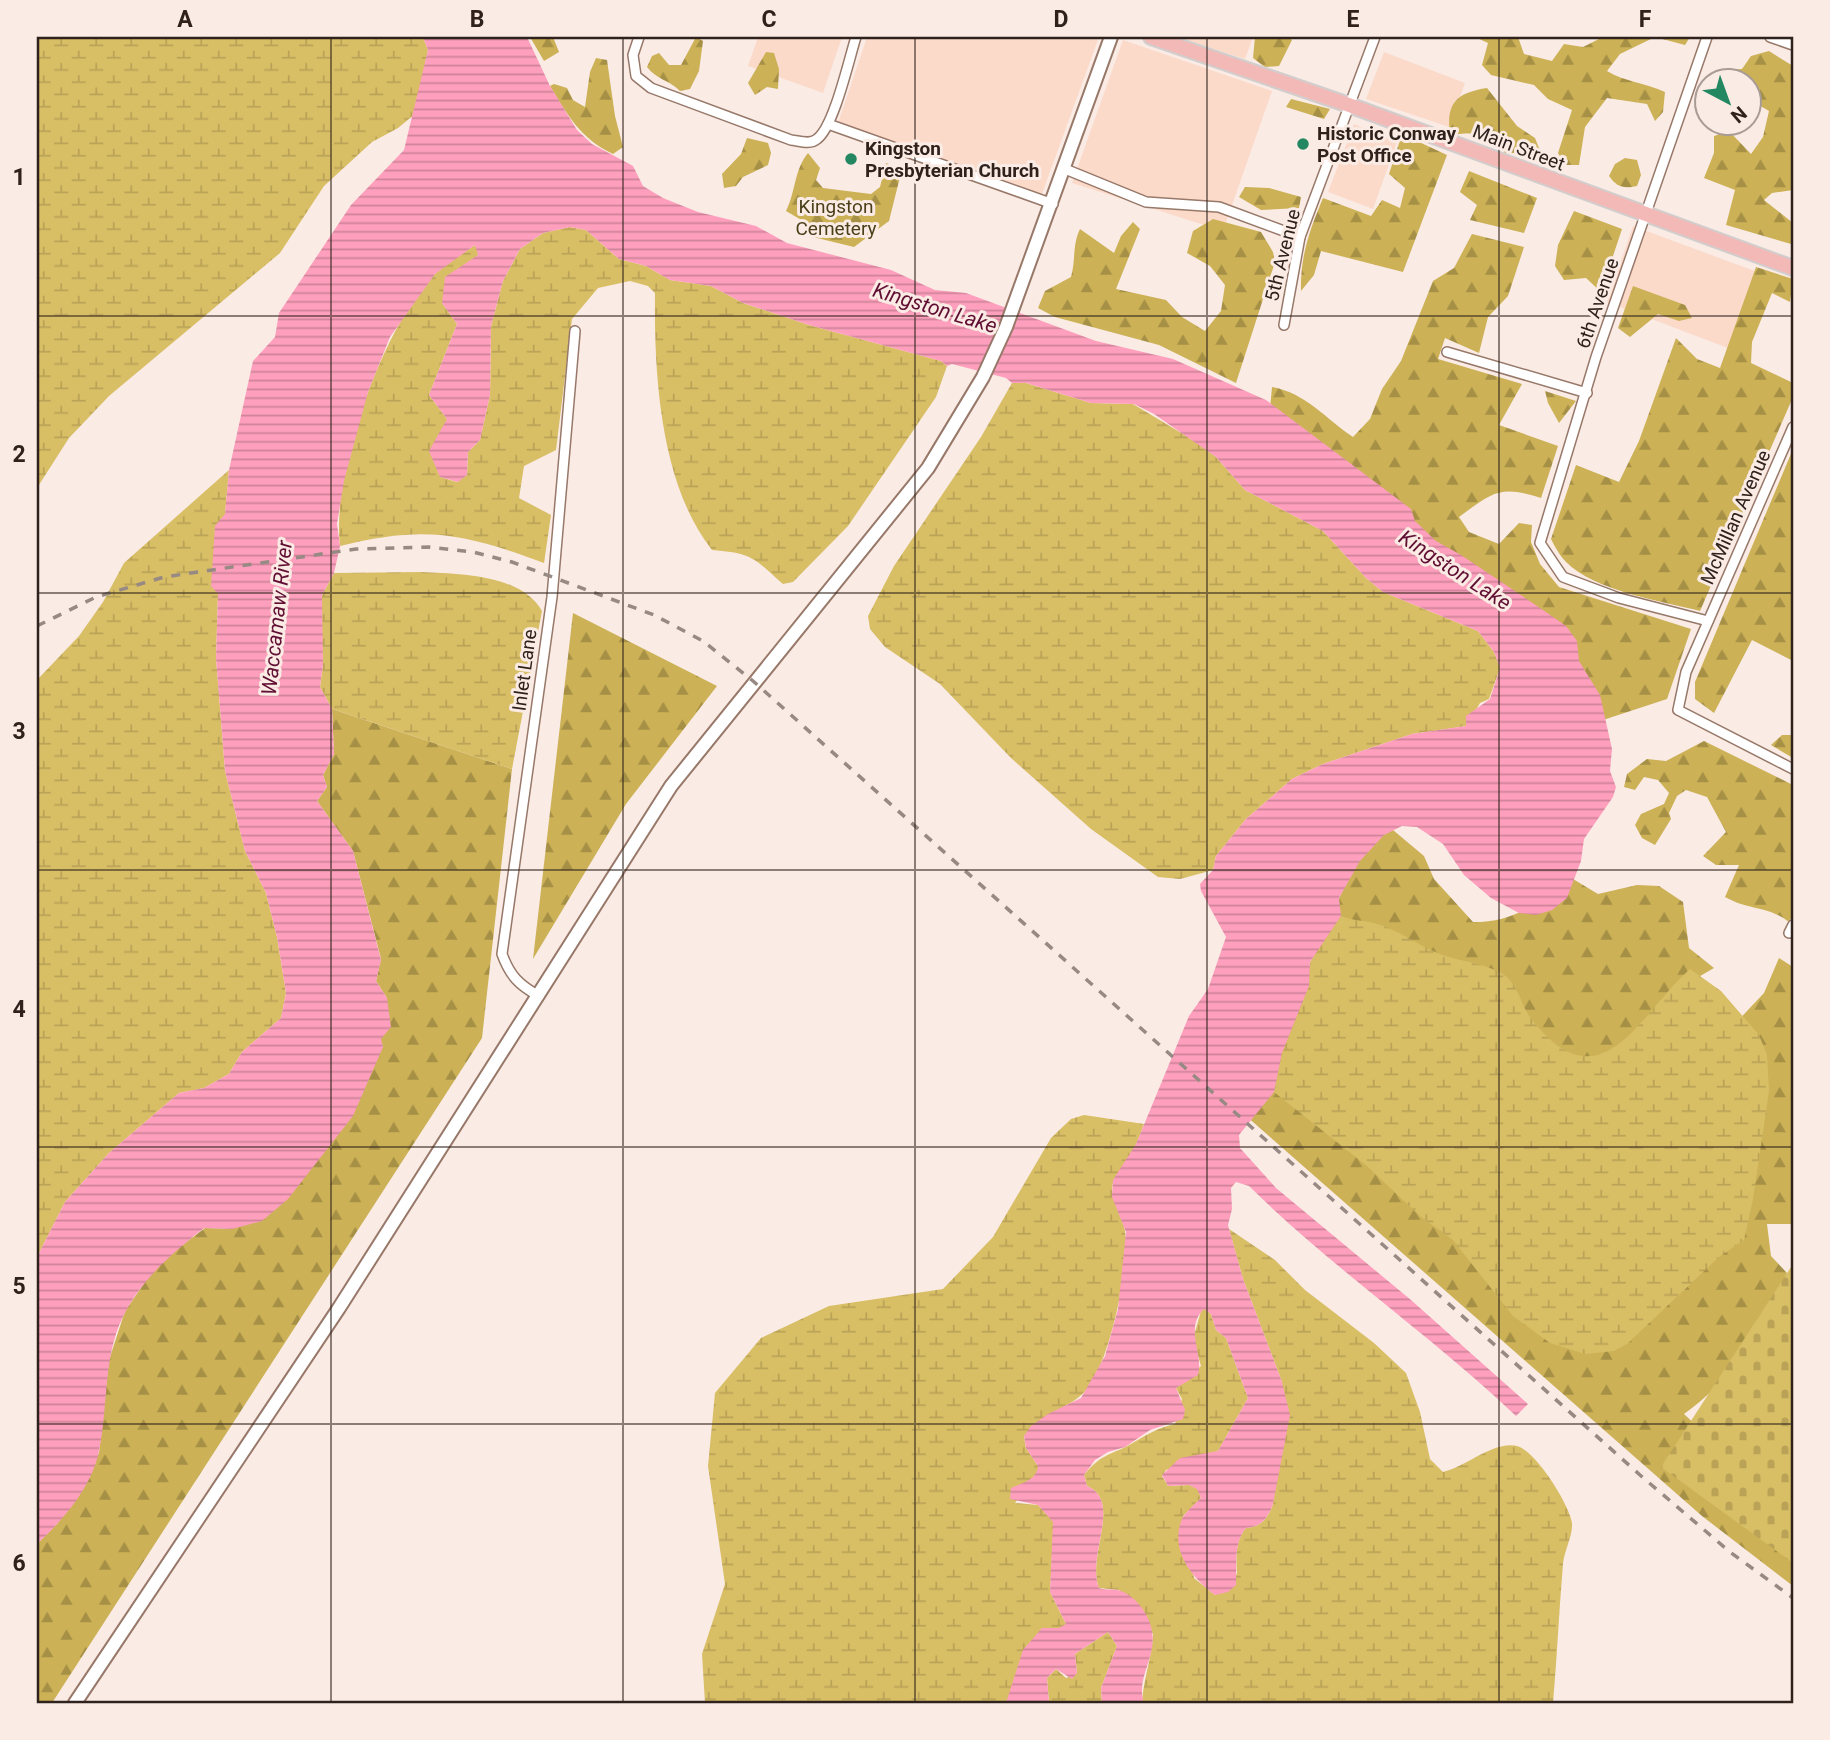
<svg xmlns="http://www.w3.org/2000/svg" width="1830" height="1740" font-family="Roboto,sans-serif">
<defs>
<pattern id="forest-firs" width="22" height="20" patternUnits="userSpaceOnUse" patternTransform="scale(1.75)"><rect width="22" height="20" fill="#ccb156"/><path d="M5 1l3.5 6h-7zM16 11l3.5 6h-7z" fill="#a69046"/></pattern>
<pattern id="wetland-marsh" width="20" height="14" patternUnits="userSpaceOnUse" patternTransform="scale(1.75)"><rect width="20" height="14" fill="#d8be65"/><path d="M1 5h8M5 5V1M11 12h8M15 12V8" fill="none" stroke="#baa357"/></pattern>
<pattern id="cemetery-stones" width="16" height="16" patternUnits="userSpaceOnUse" patternTransform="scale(1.75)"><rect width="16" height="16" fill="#d8be65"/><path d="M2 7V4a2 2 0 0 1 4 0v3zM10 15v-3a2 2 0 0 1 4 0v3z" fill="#baa357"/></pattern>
<pattern id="water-rules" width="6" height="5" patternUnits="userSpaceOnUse" patternTransform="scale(1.75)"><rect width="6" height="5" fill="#fea0bd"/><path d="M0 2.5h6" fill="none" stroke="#ce8299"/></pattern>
</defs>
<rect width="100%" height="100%" fill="#faebe5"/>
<g fill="#fcdaca">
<path d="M758,37H842L823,93L748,66Z"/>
<path d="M867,37H1099L1042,194L837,126Z"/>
<path d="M1176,37H1253L1245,59Z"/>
<path d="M1123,40L1272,91L1223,231L1072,183Z"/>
<path d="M1384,52L1465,83L1449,127L1366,99Z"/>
<path d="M1354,124L1397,142L1373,209L1328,192Z"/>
<path d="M1633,226L1760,273L1733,350L1607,302Z"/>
</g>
<g fill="url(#forest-firs)">
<path d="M530,37H553L559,52L544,61Z"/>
<path d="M696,37L703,41L699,71L690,89L680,91C669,80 656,79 647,67L652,56L659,53L669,65H681Z"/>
<path d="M1255,37H1288L1292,40L1279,66L1265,67L1253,58Z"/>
<path d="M1475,37H1518L1524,54L1552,61L1564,44L1583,47L1603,37H1690L1685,45L1655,37L1620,54L1607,71C1625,82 1646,83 1665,92L1663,112L1655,121L1647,104L1607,98L1585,127L1579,165H1565L1558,153L1572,110L1548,99L1534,85L1491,75L1482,65L1488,43Z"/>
<path d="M1769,51L1793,66V190L1772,193L1764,200L1793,223L1791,244L1726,225L1735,190L1704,178L1714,153V136L1729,131L1751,154L1763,137L1769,111L1757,104H1750V80H1711L1725,70L1742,69L1751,56Z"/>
<path d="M766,52L774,53L779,69L778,89L767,87L755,95L748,83Z"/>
<path d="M596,58L607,60L615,116L623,147L613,154C581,139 568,116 550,86L554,84L567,88L573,100L585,107L590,72Z"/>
<path d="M1487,88L1517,126L1535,138L1541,153H1505C1488,132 1475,132 1450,135C1446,104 1455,93 1487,88Z"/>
<path d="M1291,99L1330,109L1324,119L1286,107Z"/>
<path d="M1402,134L1447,155L1403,272L1321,251L1314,275L1301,291C1300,256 1310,229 1323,198L1371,216L1382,200L1400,208L1405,188L1389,174Z"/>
<path d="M747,138L768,143L771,153L768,165L743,177L736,186L724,188L722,174L741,154Z"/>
<path d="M808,153L820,168L816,180L823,188L871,194L880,187L886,163L902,169L889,221L854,247L813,237L810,225L786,211C796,191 794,170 808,153Z"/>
<path d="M1625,158L1637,160L1641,175L1637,186C1623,189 1617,187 1609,176L1615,164Z"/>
<path d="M1469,171L1537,198L1524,233L1470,220L1477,205L1460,192Z"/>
<path d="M1245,187L1269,188L1301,197L1299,208L1261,210L1239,197Z"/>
<path d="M1574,211L1622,229L1601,292L1586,278L1564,280L1555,266L1558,245Z"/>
<path d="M1213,219L1261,232L1273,252L1275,262L1236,383L1159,345L1055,317L1038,308L1045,291L1071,277C1076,259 1072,246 1080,229L1114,253L1121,236L1133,222L1140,229L1116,289L1166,300L1182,317L1205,331L1221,311L1225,285L1210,266L1187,253L1193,231Z"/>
<path d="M1472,234L1524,247L1508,296L1488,317L1479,353L1445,338L1438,359L1522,384L1499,425L1558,446L1541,498C1500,485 1493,492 1459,517L1469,532L1499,544L1519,523L1532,525L1531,542L1540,564L1559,587L1691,629L1667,699L1600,721L1270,409L1272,387C1306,393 1326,419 1353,437L1370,419L1382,389L1401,361L1433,281L1454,268Z"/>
<path d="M1756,267L1793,279L1790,302L1772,293L1752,342L1751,363L1793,383V397L1700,611C1661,601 1595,591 1566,562C1560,556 1555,547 1551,539L1576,465L1619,482L1639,441L1676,338L1697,359L1720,368Z"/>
<path d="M1633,286L1685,305L1692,318L1679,321L1658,314L1630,337L1618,328Z"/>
<path d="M1545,391L1576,401L1559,423L1548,403Z"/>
<path d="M1793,449V661L1752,640L1714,713L1695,699V682Z"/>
<path d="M573,613L717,686L626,804L533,959Z"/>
<path d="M332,709L512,769L482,1038L52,1703H37V1544L57,1524L99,1453L109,1360L125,1311L152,1272L177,1249L205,1228L232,1229L383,1047L380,1039L387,998L376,981L381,959L353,851L317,801L327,787L323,775L334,754Z"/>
<path d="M1782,735H1793V758L1771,745Z"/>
<path d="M1704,741L1793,785V914L1789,922C1767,905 1750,911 1725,897L1739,865H1716L1703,856L1726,832L1707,797L1686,790L1677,796L1669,813L1671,819L1655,845L1642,838L1635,825L1641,814L1664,804L1669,793L1658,780L1644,777L1635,790L1624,787L1627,774L1647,759L1666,761Z"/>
<path d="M1393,830L1424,856L1434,879L1473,922C1516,922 1538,902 1573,879L1598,894L1637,885L1659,886L1683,902L1689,948L1714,968L1688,983L1731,1028L1764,993L1779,958L1793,967V1224H1767L1771,1256L1787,1273C1762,1329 1735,1378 1684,1414L1702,1431L1793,1477V1586L1702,1516L1245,1115L1362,846Z"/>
</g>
<g fill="url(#wetland-marsh)">
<path d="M37,37H423L428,50L415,114L398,128L372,142L324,186L280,253L109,396L69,438L37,488Z"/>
<path d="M570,227L586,230L619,259L646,266L670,280L711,286L743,303L809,325L941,361L947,366L936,397L848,526L793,582L783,584C754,558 752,553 712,550C660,484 654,374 655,293L648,286L630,281L598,288L572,319L556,450L524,466L519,498L551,515L544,563C463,533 425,525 340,546C331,473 383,325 436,273C448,262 463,254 475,245L479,254L442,303L457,324L429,395L447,419L440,477L457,482L467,475L468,452L480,440L490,395L491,326L503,281L520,249L543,233Z"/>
<path d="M1012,383H1026L1091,403L1133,404L1198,443L1216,457L1245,490L1323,531L1366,578L1383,592L1478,631L1494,652L1500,668L1489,699L1480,703L1467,726L1412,734L1323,764L1292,779L1246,819L1216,856L1213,870L1180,879L1158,877L1091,829L1011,758L940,684L885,647L870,629L868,616L894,566L981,437Z"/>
<path d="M229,470L218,594L216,658L225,771L245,851L266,893L277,937L286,993L281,1018L242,1052L229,1074L204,1088L179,1093L109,1153L65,1202L37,1257V680L79,636L103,602L124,563Z"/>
<path d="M421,572C460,574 521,574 542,611L512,769L332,709L320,687L323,665L321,624L322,595L334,573Z"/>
<path d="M1341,916C1352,921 1366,920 1377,924C1398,930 1415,943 1435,952C1455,961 1481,962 1501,973C1519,983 1520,1005 1532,1020C1602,1108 1639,1014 1690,969L1721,991L1759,1035L1767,1055L1769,1091L1753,1199L1744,1240L1719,1257L1627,1344L1614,1351L1585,1354L1550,1343L1513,1316L1452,1239L1421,1217L1367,1166L1274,1092L1282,1053L1309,986L1310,962Z"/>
<path d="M1084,1115L1144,1124C1139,1137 1134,1151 1127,1163C1123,1169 1116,1174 1114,1180C1107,1197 1123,1214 1125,1231C1130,1267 1111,1349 1093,1381C1076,1410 1043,1409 1024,1437L1026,1448L1038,1466V1472L1015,1503L1038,1505L1054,1522L1050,1592L1066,1624L1006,1703H705L702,1654L725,1584L708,1466L715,1393L761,1338L829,1306L943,1289L993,1237L1051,1138L1071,1119Z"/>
<path d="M1229,1229L1275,1260L1305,1290L1374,1343L1406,1373L1420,1412L1430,1459L1443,1472C1466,1467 1493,1441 1517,1446C1536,1451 1569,1504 1572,1523C1573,1536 1564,1551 1563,1564C1559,1611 1557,1657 1553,1703H1144L1142,1701C1144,1677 1152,1657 1153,1634L1119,1590L1099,1588C1086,1557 1123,1501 1087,1486L1084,1475C1100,1455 1108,1456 1129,1445C1145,1436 1156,1428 1175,1424L1182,1399L1176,1388L1201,1366L1193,1339L1201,1311L1205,1308L1211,1314L1216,1330L1226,1338L1248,1398L1218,1451L1166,1470L1162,1476L1168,1486L1189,1485L1198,1489L1201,1498L1183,1516L1194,1578L1215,1595L1237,1574C1236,1559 1235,1540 1246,1528C1261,1527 1268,1518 1273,1504L1282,1382L1243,1279Z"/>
<path d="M1108,1632L1117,1646L1101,1688L1102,1703H1049L1047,1678L1056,1669L1066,1678L1077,1673L1075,1654Z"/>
</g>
<path fill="url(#cemetery-stones)" d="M1793,1264V1563L1661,1467Z"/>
<path fill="url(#water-rules)" d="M423,37H527L550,86L577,130L592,144L633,166L643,186L663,198L698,212L756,226L787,243L891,270L935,290L966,293L1096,341L1173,359L1266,400L1411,509L1415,521L1436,541L1461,555L1540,608L1566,626L1577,641L1579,661L1600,695L1612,749L1610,771L1616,787L1613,797L1584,839L1581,861L1567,898L1552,910L1536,915L1519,913L1491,898L1464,875L1443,844L1417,827L1402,826L1384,835L1360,861L1339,898L1341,916L1310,962L1309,986L1282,1053L1274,1092L1239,1135L1240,1148L1276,1188L1411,1300L1528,1404L1516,1416C1431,1335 1333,1269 1249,1186L1236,1182L1231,1188L1232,1209L1228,1225L1243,1279L1282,1382L1290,1415L1273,1504C1268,1518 1261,1527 1246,1528C1233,1543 1237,1566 1236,1585L1228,1592L1215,1595C1192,1578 1169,1550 1182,1519C1186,1511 1195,1504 1201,1498L1197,1489L1189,1485L1168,1486L1162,1475L1180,1458L1218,1451L1248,1398L1226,1338L1216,1330L1211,1314L1204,1309C1184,1328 1204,1354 1198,1375L1176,1388L1185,1410L1183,1419L1150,1430L1125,1447L1108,1452L1095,1460L1084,1475L1087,1486C1123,1501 1086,1556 1099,1588C1106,1591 1114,1588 1121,1591C1129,1594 1137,1601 1142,1608C1170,1648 1133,1672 1144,1703H1102L1101,1688L1117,1646L1108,1632L1075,1654L1077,1673L1072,1679L1056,1669L1047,1678L1049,1703H1006L1023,1650L1042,1628H1059L1066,1624L1050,1592L1053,1522L1038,1505L1010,1499L1011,1488C1022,1483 1037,1480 1038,1466L1026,1448L1024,1436L1031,1426L1048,1414L1081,1398L1105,1356L1118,1309L1126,1232L1112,1197L1113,1180L1136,1144L1189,1016L1208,989L1226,937L1201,891L1200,884L1213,870L1216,856L1246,819L1292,779L1323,764L1412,734L1466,726V716L1490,699L1500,668L1494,652L1478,631L1383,592L1366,578L1323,531L1245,490L1216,457L1154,414L1134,404L1091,403L1026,383H1012L1006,378L952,364L947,366L941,361L809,325L743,303L711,286L670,280L646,266L619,259L586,230L570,227L543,233L520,249L503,281L491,326L490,395L480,440L468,452L467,475L458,482L440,477L429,451L447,419L429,395L457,324L442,303L445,277L478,255L475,245L435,274L390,337L368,392L344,481L337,524L340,546L334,573L322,595L323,665L320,687L332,709L334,754L323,775L327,787L317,801L353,851L381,960L376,981L387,998L391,1027L381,1039L383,1047L353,1116L288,1199L262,1221L232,1229L204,1228C174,1252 146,1275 127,1309C102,1352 109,1404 99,1451C92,1487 63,1520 37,1544V1257L65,1202L109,1153L179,1093L204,1088L229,1074L242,1052L281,1018L286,993L277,937L266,893L245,851L225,771L216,658L218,594L211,586L215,526L225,514L229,470L253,361L275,337L279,313L351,205L404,150L428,50Z"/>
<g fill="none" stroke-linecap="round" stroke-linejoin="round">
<defs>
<g id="minor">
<path d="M639,37L633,55L636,76L651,88L791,140C800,141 810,145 817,139C834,127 849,59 856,37"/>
<path d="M1707,37L1596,357L1540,543L1563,577L1619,598L1708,621"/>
<path d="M1770,37L1793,45"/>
<path d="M828,124L1053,204"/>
<path d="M1065,169L1146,202L1219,207L1300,237"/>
<path d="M1284,325L1300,237L1375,37"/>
<path d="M1447,352L1587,393"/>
<path d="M1793,427L1686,672L1678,710L1793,769"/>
<path d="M1789,933L1793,925"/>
<path d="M539,996C519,985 510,976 502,954L552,597L575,331"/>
</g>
<path id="secondary" d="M75,1703L339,1308L671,786L928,468L983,377L1006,327L1111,37"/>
<path id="primary" d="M1151,37L1349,105L1793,268"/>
</defs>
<use href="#minor" stroke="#977869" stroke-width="12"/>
<use href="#secondary" stroke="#977869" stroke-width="16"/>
<use href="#primary" stroke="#d1cecd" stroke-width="18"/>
<use href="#minor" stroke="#fff" stroke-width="9"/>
<use href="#secondary" stroke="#fff" stroke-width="12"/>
<use href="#primary" stroke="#f3b9b7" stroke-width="14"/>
<path stroke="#978983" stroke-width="3.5" stroke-dasharray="9 9" stroke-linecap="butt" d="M37,626L96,597L164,577L356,549L429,547L473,552L512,562L654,615L703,641L753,681L1640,1475L1730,1552L1793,1598"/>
</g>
<path fill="none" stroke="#2f221c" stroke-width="2" stroke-opacity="0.55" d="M331,37V1703M623,37V1703M915,37V1703M1207,37V1703M1499,37V1703M37,316H1793M37,593H1793M37,870H1793M37,1147H1793M37,1424H1793"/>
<g fill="#238862" stroke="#faebe5" stroke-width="2.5">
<circle cx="1303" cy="144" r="7"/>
<circle cx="851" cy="159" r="7"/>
</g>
<g text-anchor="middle" stroke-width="6" stroke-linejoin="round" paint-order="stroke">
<g font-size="19" font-weight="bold" fill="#2f221c" stroke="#faebe5" text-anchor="start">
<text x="1317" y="140">Historic Conway<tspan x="1317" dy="22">Post Office</tspan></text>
<text x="865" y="155">Kingston<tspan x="865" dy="22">Presbyterian Church</tspan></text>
</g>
<g font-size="19" fill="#2f221c" stroke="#faebe5">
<text transform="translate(1519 147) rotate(21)" y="7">Main Street</text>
<text transform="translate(1282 255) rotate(-76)" y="7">5th Avenue</text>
<text transform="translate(1597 303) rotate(-71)" y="7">6th Avenue</text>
<text transform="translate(1735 517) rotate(-66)" y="7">McMillan Avenue</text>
<text transform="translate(524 670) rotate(-82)" y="7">Inlet Lane</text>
</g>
<g font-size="19" fill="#4a3f18" stroke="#faebe5">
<text x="836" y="213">Kingston<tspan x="836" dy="22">Cemetery</tspan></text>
</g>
<g font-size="21" font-style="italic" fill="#600f33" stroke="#faebe5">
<text transform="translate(935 308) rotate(17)" y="7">Kingston Lake</text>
<text transform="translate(1455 570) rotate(33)" y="7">Kingston Lake</text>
<text transform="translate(277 618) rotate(-84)" y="7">Waccamaw River</text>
</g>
</g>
<rect width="1830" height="1740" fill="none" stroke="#faebe5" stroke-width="77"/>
<g transform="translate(1728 102) rotate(139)"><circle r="33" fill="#faebe5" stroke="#a99b95" stroke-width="2"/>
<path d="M0-5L12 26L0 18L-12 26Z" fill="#238862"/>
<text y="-10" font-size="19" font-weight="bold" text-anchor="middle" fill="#2f221c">N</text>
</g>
<rect x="38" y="38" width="1754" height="1664" fill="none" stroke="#2f221c" stroke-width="2.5"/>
<g font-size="23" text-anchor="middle" font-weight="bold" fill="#2f221c">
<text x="185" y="27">A</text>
<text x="477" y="27">B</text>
<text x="769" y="27">C</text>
<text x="1061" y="27">D</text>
<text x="1353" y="27">E</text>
<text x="1645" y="27">F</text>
<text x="19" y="185">1</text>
<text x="19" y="462">2</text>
<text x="19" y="739">3</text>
<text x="19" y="1017">4</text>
<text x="19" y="1294">5</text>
<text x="19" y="1571">6</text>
</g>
</svg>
